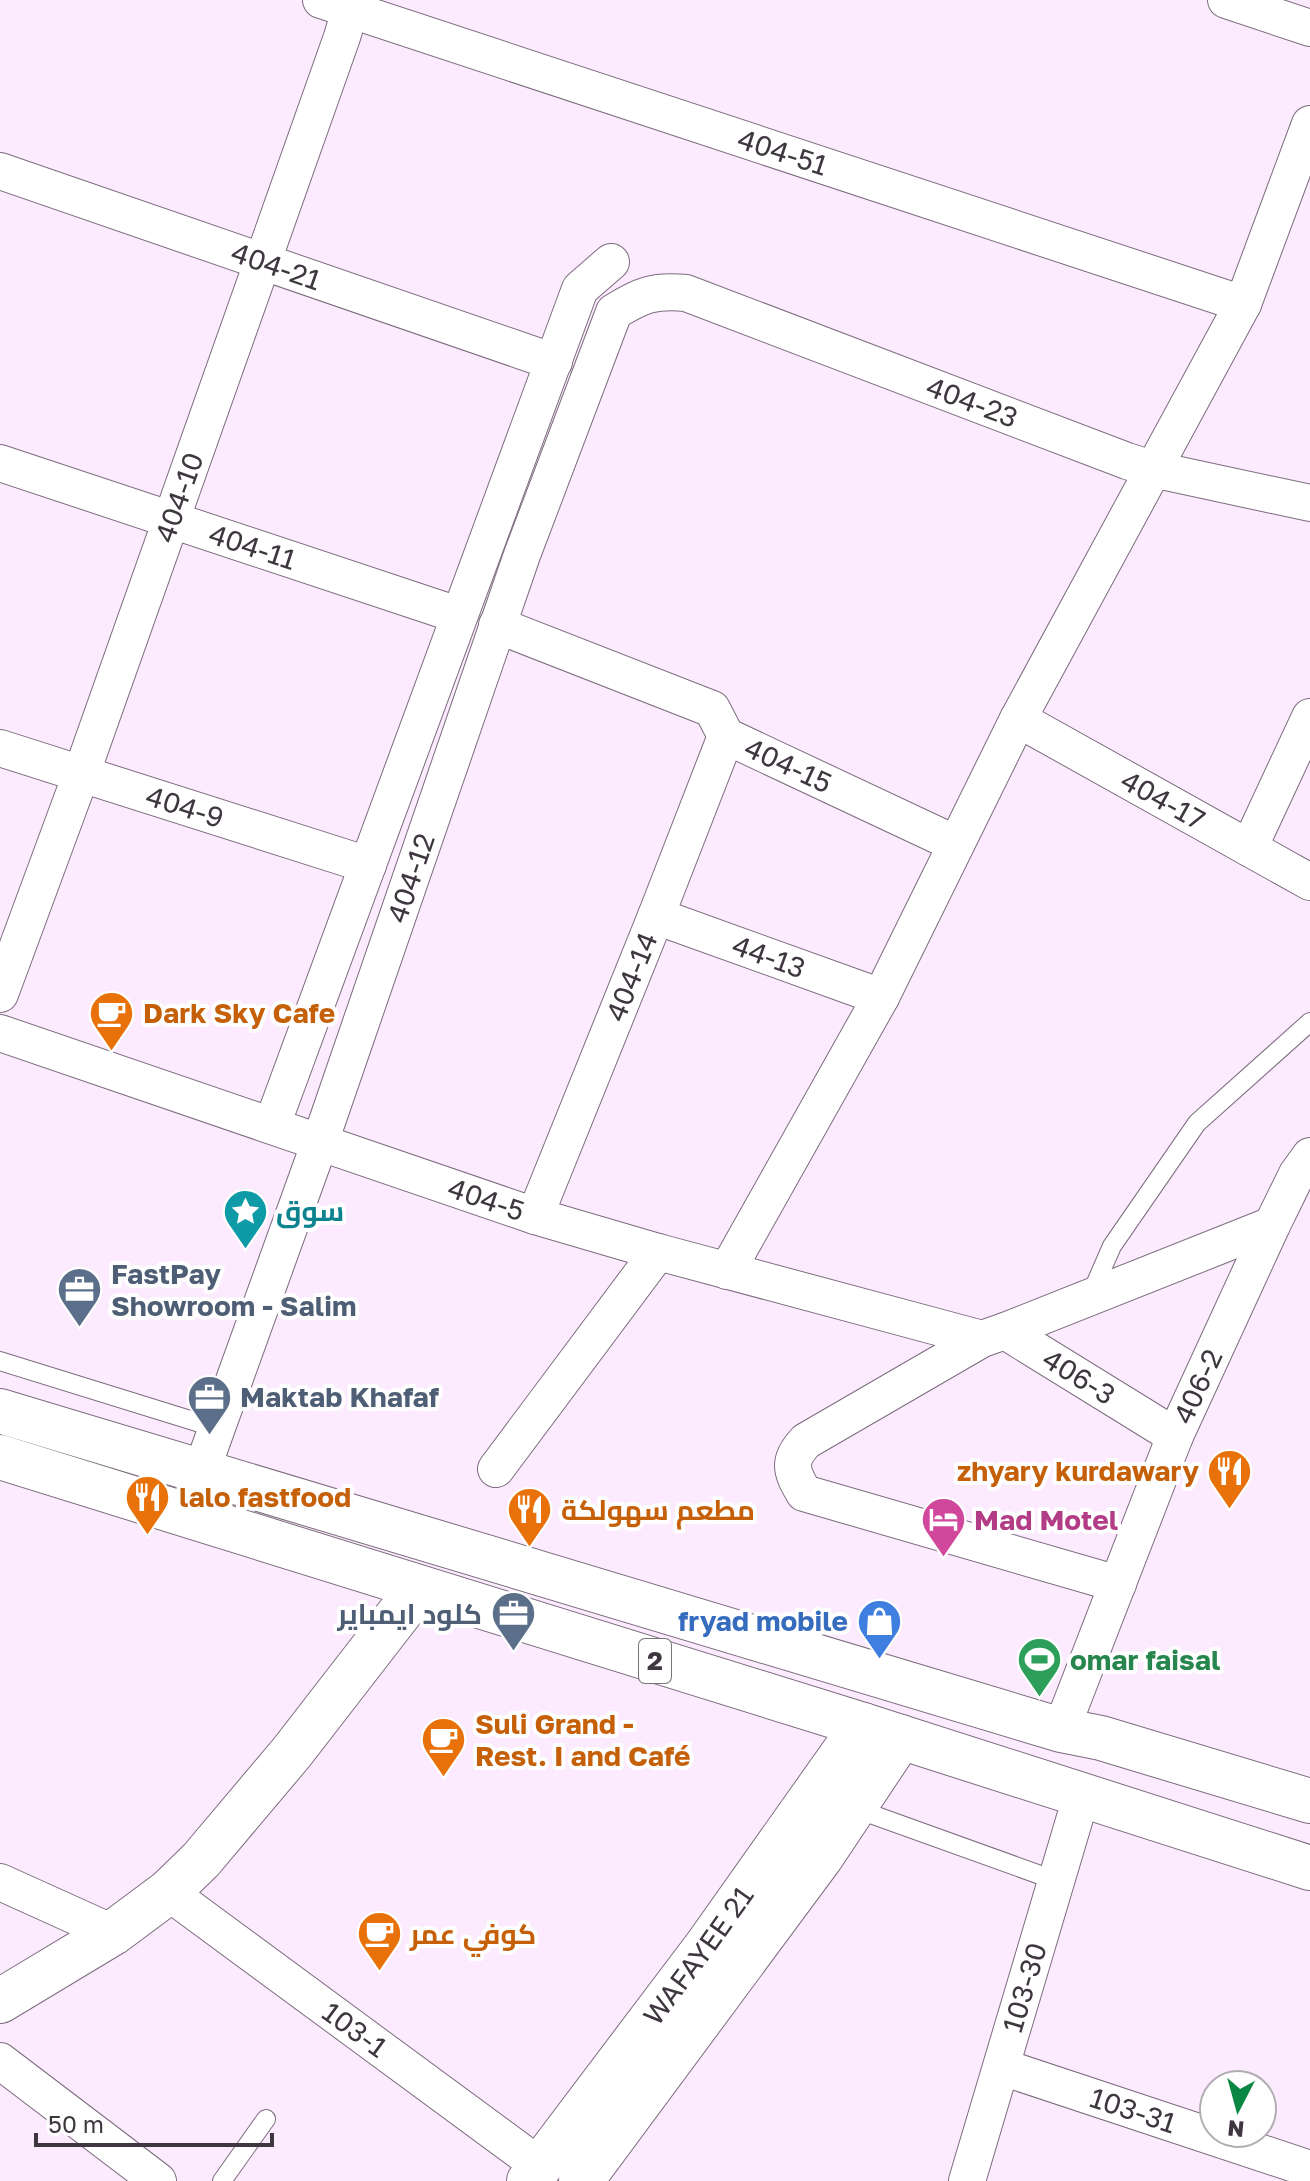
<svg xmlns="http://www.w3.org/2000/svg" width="1310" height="2181" font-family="'Golos Text',Cairo,sans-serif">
<rect width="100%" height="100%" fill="#fceafe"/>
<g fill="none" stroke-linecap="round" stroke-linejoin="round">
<defs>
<g id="lane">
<path d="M1091,1294L1112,1246L1197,1123L1310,1022"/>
<path d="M0,1361L216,1428"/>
<path d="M854,1808L1057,1881"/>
<path d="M222,2181L266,2119"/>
</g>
<g id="street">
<path id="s1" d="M321,0L1243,304"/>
<path d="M1226,0L1310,28"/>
<path id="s2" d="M0,171L554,362"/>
<path id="s3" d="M0,463L458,615"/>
<path id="s4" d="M497,625L712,709L726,736L956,844"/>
<path id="s5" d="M1018,719L1310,882"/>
<path id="s6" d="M0,748L368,865"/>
<path d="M1249,848L1310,717"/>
<path id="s7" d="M656,916L881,997"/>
<path id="s8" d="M0,994L82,772L342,37L353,0"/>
<path id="s9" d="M0,1033L535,1216L658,1252L982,1339"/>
<path d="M272,1125L580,289L611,262"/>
<path id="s10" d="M535,1216L656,916L726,736"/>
<path d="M727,1271L881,997L1018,719L1243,304L1310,124"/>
<path d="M1005,1331L1272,1225"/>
<path d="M496,1469L658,1252"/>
<path id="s11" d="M201,1472L320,1142L522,555L614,312C641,295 654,290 686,293L1127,461L1152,469L1310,503"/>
<path id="s12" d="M1118,1584L804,1493C791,1471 787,1461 806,1441L982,1339L1005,1331L1175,1436"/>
<path id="s13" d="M1061,1730L1175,1436L1272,1225L1297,1174L1310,1156"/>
<path d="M0,1882L113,1933"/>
<path id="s14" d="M168,1892L540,2166"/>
<path d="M0,2061L158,2181"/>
<path id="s15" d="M1002,2067L1310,2169"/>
<path id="s16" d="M967,2181L1082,1794"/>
</g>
<g id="secondary">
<path d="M0,2001L113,1933L168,1892L201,1860L292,1752L419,1588"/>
<path id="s17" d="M529,2181L708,1944L863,1725"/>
<path d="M581,2181L821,1857L901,1737"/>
</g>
<g id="primary">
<path d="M0,1411L1061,1730L1101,1738L1310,1801"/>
<path d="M0,1457L863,1725L1310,1868"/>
</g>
</defs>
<use href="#lane" stroke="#7c6c7e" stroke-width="20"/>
<use href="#street" stroke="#7c6c7e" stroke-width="38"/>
<use href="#secondary" stroke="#7c6c7e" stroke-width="46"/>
<use href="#primary" stroke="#7c6c7e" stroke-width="46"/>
<use href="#lane" stroke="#fff" stroke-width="18"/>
<use href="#street" stroke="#fff" stroke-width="36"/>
<use href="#secondary" stroke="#fff" stroke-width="44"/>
<use href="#primary" stroke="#fff" stroke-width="44"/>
</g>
<defs>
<symbol id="cafe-pin" viewBox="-11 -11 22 30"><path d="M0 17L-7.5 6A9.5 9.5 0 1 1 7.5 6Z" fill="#e8710a" stroke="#fefefe"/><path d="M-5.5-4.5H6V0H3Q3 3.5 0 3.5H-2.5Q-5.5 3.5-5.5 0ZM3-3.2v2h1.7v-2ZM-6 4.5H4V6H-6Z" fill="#fff"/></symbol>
<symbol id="sight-pin" viewBox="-11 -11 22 30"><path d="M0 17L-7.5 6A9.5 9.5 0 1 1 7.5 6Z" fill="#0f9aa8" stroke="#fefefe"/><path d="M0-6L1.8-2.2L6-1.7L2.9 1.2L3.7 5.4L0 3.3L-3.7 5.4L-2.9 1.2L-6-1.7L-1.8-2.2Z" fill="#fff"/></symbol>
<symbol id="office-pin" viewBox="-11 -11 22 30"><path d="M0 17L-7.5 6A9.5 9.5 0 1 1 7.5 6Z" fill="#5c6f8a" stroke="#fefefe"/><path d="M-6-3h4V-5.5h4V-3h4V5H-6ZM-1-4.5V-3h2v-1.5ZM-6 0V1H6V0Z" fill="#fff"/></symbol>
<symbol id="restaurant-pin" viewBox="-11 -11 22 30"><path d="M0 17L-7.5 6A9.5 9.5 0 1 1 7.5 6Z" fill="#e8710a" stroke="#fefefe"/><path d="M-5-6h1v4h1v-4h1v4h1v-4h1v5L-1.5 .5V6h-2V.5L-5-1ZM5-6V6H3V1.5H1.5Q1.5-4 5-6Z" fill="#fff"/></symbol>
<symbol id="hotel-pin" viewBox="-11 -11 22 30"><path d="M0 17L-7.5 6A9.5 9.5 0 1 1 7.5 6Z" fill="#d1479c" stroke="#fefefe"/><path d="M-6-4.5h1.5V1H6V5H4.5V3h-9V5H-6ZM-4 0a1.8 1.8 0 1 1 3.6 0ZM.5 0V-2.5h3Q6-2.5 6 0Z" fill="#fff"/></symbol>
<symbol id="shop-pin" viewBox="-11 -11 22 30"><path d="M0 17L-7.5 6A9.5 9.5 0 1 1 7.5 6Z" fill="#3f7fe0" stroke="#fefefe"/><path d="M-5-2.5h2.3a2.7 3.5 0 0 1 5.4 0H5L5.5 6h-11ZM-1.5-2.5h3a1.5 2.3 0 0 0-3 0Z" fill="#fff"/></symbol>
<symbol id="stadium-pin" viewBox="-11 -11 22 30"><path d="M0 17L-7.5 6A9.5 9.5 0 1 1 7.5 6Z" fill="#2e9e5b" stroke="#fefefe"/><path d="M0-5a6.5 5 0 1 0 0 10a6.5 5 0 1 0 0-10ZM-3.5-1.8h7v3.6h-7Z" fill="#fff"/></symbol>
</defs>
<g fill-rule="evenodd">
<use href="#cafe-pin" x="86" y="988" width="51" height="69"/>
<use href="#sight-pin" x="220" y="1186" width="51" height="69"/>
<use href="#office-pin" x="54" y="1264" width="51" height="69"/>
<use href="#office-pin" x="184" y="1372" width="51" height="69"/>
<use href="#restaurant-pin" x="1204" y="1446" width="51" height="69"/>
<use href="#restaurant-pin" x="122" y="1472" width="51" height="69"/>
<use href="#restaurant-pin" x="504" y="1484" width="51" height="69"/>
<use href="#hotel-pin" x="918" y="1494" width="51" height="69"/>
<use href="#office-pin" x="488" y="1588" width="51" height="69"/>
<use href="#shop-pin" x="854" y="1596" width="51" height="69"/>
<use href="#stadium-pin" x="1014" y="1634" width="51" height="69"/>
<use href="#cafe-pin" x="418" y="1714" width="51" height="69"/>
<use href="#cafe-pin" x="354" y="1908" width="51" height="69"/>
</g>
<g text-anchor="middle" stroke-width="8" stroke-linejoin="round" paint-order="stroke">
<rect fill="#fefefe" stroke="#787378" stroke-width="2" x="639" y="1639" width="32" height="44" rx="6"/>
<g font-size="26" font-weight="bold" fill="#3e373f">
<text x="655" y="1670">2</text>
</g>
<g font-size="28" fill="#3e373f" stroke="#fefefe">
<text dy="10" stroke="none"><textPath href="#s1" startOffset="486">404-51</textPath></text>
<text dy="10" stroke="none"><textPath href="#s2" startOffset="292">404-21</textPath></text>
<text dy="10" stroke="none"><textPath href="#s11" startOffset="1614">404-23</textPath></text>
<text dy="10" stroke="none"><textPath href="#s8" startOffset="528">404-10</textPath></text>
<text dy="10" stroke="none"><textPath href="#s3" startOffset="266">404-11</textPath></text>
<text dy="10" stroke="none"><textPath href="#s4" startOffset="330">404-15</textPath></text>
<text dy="10" stroke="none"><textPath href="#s5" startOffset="166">404-17</textPath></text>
<text dy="10" stroke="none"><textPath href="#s6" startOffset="194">404-9</textPath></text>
<text dy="10" stroke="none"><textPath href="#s11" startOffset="630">404-12</textPath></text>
<text dy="10" stroke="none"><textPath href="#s7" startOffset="120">44-13</textPath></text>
<text dy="10" stroke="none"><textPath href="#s10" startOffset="258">404-14</textPath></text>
<text dy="10" stroke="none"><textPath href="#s9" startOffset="514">404-5</textPath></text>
<text dy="10" stroke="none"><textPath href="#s12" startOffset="700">406-3</textPath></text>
<text dy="10" stroke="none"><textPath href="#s13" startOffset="370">406-2</textPath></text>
<text dy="10" stroke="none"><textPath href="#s17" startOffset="282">WAFAYEE 21</textPath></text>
<text dy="10" stroke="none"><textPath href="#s16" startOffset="202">103-30</textPath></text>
<text dy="10" stroke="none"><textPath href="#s14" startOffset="232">103-1</textPath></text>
<text dy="10" stroke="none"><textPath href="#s15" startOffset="138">103-31</textPath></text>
</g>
<g font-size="28" font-weight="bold" fill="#c56008" stroke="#fefefe" text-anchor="start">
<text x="143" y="1023">Dark Sky Cafe</text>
<text x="1199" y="1481" text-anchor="end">zhyary kurdawary</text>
<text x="179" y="1507">lalo fastfood</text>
<text x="561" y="1520">مطعم سهولكة</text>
<text x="475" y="1734">Suli Grand -<tspan x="475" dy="32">Rest. I and Café</tspan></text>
<text x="410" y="1944">كوفي عمر</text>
</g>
<g font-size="28" font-weight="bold" fill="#0d838f" stroke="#fefefe" text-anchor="start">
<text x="276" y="1221">سوق</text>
</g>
<g font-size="28" font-weight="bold" fill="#4e5e75" stroke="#fefefe" text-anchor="start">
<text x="111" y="1284">FastPay<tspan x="111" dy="32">Showroom - Salim</tspan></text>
<text x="240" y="1407">Maktab Khafaf</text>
<text x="482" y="1624" text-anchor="end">كلود ايمباير</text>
</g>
<g font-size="28" font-weight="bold" fill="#b23c85" stroke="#fefefe" text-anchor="start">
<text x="974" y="1530">Mad Motel</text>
</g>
<g font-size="28" font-weight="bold" fill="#366cbe" stroke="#fefefe" text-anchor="end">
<text x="848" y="1631">fryad mobile</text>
</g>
<g font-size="28" font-weight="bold" fill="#27864d" stroke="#fefefe" text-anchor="start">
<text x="1070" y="1670">omar faisal</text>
</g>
</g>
<g transform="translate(1238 2109) rotate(186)"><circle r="38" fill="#fefefe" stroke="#b1aeb2" stroke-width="2"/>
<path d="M0-6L14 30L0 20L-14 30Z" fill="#0a8742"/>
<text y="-12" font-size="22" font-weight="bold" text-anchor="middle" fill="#3e373f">N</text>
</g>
<path d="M36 2133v12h236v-12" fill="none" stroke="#3e373f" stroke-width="4"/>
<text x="48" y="2133" font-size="24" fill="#3e373f" stroke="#fefefe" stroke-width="6" paint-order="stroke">50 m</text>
</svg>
